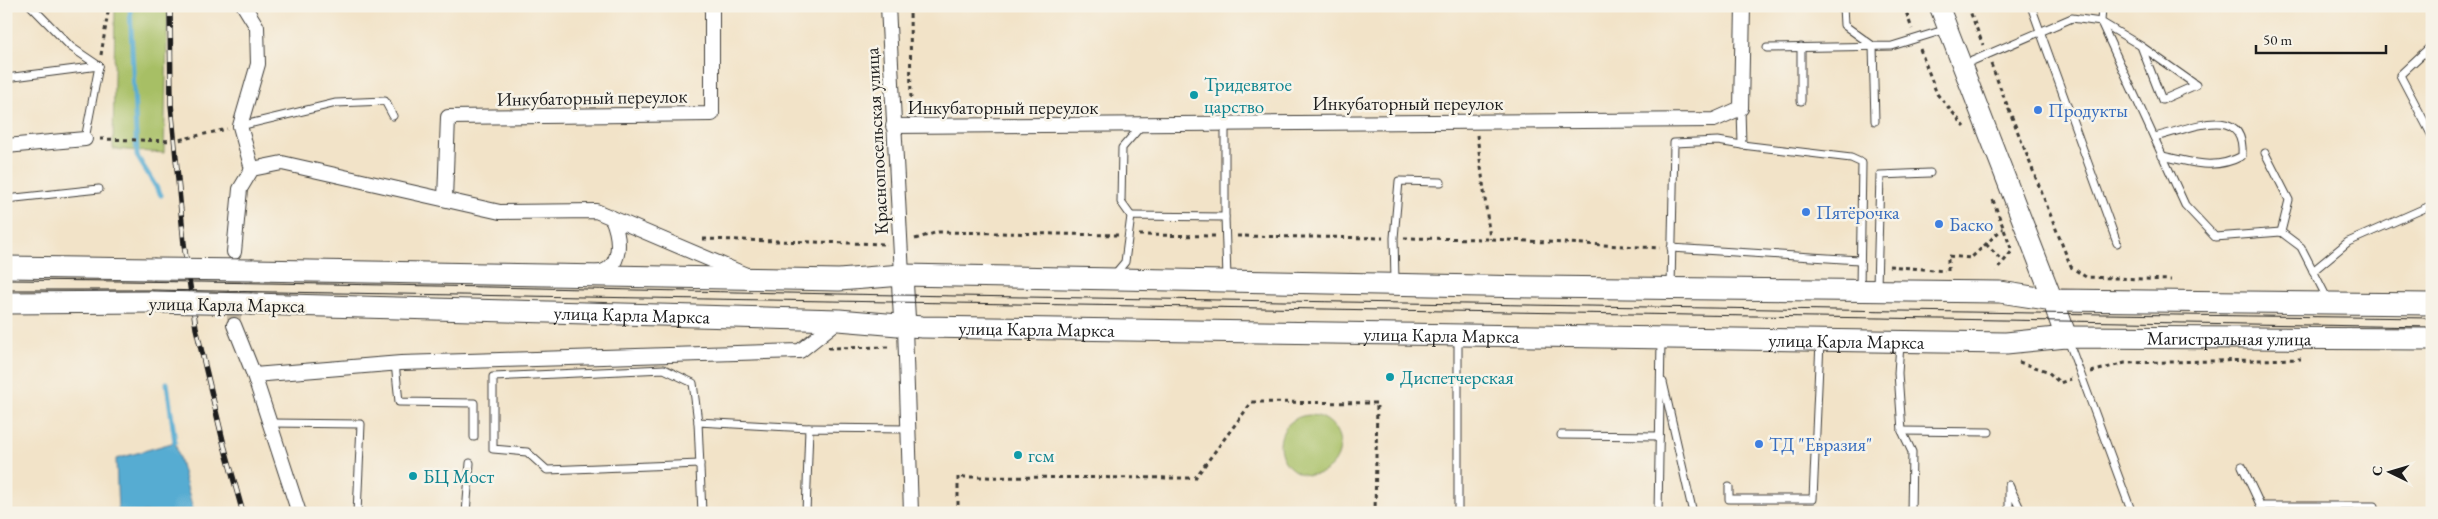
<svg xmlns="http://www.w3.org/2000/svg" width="2438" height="519" font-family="'EB Garamond',serif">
<rect width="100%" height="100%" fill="#f7f3e8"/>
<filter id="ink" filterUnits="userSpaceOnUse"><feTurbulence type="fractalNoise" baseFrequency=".02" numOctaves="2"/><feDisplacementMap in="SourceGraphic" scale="10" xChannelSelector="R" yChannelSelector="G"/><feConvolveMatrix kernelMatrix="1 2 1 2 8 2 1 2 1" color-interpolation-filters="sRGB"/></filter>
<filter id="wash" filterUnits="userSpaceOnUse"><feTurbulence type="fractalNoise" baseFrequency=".0096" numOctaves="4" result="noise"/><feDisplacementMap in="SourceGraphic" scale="20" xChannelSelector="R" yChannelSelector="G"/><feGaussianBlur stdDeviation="1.12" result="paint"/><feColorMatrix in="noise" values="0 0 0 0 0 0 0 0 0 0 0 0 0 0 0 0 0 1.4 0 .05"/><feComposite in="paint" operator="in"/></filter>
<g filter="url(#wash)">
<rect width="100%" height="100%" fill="#f2e3c8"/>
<g fill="#a7bf65" stroke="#626e40">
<path d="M115,6H168L164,153L113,149Z"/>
<circle cx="1310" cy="445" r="30"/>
</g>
<path fill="#56acd2" stroke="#396477" d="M175,442L194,513H118L116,459Z"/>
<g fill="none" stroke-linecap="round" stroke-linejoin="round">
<g stroke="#56acd2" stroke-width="5">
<path d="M130,6L137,156L161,195"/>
<path d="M167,383L175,442"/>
</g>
</g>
</g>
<g filter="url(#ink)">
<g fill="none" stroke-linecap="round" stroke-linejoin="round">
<path stroke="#c7bba6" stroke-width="14" stroke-dasharray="14 7" stroke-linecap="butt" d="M234,325V263"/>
<defs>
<g id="lane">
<path d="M31,6L71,47L99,66"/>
<path d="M1843,6L1844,25L1873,46L1875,121"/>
<path d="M2031,6L2117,243"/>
<path d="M2102,6L2101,22L2141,46L2162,100L2196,85L2141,46"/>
<path d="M2432,45L2400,75L2432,136"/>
<path d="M1801,47V101"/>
<path d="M1767,48L1892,46L1947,29"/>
<path d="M1963,65L2072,18L2101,22L2185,205L2215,237L2281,232L2301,247L2328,300"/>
<path d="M6,78L99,66"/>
<path d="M1741,108L1742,145L1851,158L1862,163L1860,288"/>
<path d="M240,126L336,103L385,101L393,116"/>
<path d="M2154,137C2183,132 2246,99 2242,156C2214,171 2192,162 2162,156"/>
<path d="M85,139L99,66"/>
<path d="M2265,153L2289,200L2281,232"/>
<path d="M6,199L99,189"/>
<path d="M1131,216L1121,202L1122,148L1142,125"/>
<path d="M1225,217V124"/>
<path d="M1671,248L1859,260"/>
<path d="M2313,271L2348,242L2432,205"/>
<path d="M1114,275L1125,262L1131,216L1225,217L1227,278"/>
<path d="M1395,281L1394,238L1399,181L1441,182"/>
<path d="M1671,287L1674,143L1718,141L1742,145"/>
<path d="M1877,287L1880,175L1930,173"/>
<path d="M2068,340L2132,513"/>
<path d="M1900,344L1898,373L1902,431L1912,452L1911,513"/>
<path d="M395,363L399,402L474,403V437"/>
<path d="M1663,382L1693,513"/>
<path d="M698,422L693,383L664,369L493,377V449L527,452L547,470L700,464"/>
<path d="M270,423L361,424L357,513"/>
<path d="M1902,431L1989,432"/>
<path d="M1561,435L1659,436"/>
<path d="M2242,466L2264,513"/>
<path d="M1729,487V499H1813L1820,342"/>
<path d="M2261,506H2374V513"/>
<path d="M466,513L470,463"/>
<path d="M702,513L698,422L809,428"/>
<path d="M806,513L809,428L908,429"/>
<path d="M1458,513V338"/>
<path d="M1658,513L1661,341"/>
<path d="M2009,513V485L2022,513"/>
</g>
<g id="street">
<path d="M244,6L257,27L258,64L240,126L252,169"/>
<path d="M888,6L902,275"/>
<path d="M893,126L1714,120L1741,108L1743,6"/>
<path d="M6,146L85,139"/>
<path d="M445,199L448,117L712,114V6"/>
<path d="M234,252L240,189L252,169L282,163L500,212L596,211L744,274"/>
<path d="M596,273C624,270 620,237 612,218"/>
<path d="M234,325L254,375L299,513"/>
<path d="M905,327L911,513"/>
<path d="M254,375L401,363L800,351L839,320"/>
</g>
<path id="secondary" d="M1939,6L2053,300"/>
<g id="primary">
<path d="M6,267L153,269"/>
<path d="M253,270L839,280L902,275L1536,287L2000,292L2053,300L2432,304"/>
<path d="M902,275L905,327"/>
<path d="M2053,300L2066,337"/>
<path d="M6,303L152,302"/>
<path id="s1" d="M252,304L839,320L922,327L2006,343L2066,337L2432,339"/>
</g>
</defs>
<use href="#lane" stroke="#3c3a36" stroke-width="9"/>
<use href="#street" stroke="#3c3a36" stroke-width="16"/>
<use href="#secondary" stroke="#3c3a36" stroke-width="21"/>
<use href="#primary" stroke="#3c3a36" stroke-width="23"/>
<g stroke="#3c3a36" stroke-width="3" stroke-dasharray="4 4" stroke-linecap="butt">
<path d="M910,6L911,111"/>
<path d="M1904,6L1912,29"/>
<path d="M1968,6L1983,45"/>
<path d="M1920,49L1937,94L1965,127"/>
<path d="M101,55L109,6"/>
<path d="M1991,64L2071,267L2086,277L2171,280"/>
<path d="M1477,135L1490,239"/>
<path d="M100,139L174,141L227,129"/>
<path d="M1993,200L2012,251L1996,271"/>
<path d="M1139,235L1215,236"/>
<path d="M1237,236L1383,238"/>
<path d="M1404,238L1490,239L1660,248"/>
<path d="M703,239L887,244"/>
<path d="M915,239L938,232L1118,235"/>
<path d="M1986,244L2002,261"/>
<path d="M1889,266L1945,271"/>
<path d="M1948,271V256L1971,258L2003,228"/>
<path d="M828,348L892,347"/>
<path d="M2019,362L2047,371L2060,383L2071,379"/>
<path d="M2091,372L2125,363L2301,359"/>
<path d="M958,513V477L1195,478L1252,402L1377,403L1375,513"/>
</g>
<use href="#lane" stroke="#fff" stroke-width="7"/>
<use href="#street" stroke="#fff" stroke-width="14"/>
<use href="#secondary" stroke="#fff" stroke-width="19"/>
<use href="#primary" stroke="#fff" stroke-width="21"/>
<g stroke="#1c1c1c" stroke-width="1">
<path d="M6,280C323,282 640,291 957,296C1449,303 1940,313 2432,318"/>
<path d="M6,290H152L2432,327"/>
</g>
<defs>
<path id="rail" d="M170,6L171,104L184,244L196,328L224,445L243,513"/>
</defs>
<use href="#rail" stroke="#1c1c1c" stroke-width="5.5"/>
<use href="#rail" stroke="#f7f3e8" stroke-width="4" stroke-dasharray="11" stroke-linecap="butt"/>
<defs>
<g id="primary-bridge">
<path d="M153,269L253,270"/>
<path d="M152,302L252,304"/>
</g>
</defs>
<use href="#primary-bridge" stroke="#3c3a36" stroke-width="23" stroke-linecap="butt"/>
<use href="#primary-bridge" stroke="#fff" stroke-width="21"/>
</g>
</g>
<g fill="#0f9aa8" stroke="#f7f3e8" stroke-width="2">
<circle cx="1194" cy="95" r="5"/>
<circle cx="1390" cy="377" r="5"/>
<circle cx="1018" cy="455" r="5"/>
<circle cx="413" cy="476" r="5"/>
</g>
<g fill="#3f7fe0" stroke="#f7f3e8" stroke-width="2">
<circle cx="2038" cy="110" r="5"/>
<circle cx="1806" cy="212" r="5"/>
<circle cx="1939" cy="224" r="5"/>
<circle cx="1759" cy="444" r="5"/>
</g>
<g text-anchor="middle" stroke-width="5" stroke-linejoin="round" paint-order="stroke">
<g font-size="19" fill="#0d838f" stroke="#f7f3e8" text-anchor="start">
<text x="1204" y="91">Тридевятое<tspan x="1204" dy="22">царство</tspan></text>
<text x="1400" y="384">Диспетчерская</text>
<text x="1028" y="462">гсм</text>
<text x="423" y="483">БЦ Мост</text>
</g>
<g font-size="19" fill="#1c1c1c" stroke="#f7f3e8">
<text transform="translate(592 97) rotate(-1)" y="7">Инкубаторный переулок</text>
<text x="1408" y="110">Инкубаторный переулок</text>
<text x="1003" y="114">Инкубаторный переулок</text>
<text transform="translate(876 141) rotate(-93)" y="7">Краснопосельская улица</text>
<text transform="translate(227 304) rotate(1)" y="7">улица Карла Маркса</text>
<text dy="7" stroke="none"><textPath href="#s1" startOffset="380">улица Карла Маркса</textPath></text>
<text dy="7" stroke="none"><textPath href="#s1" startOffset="785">улица Карла Маркса</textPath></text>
<text dy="7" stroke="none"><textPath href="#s1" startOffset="1190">улица Карла Маркса</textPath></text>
<text dy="7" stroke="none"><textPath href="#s1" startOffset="1978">Магистральная улица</textPath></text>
<text dy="7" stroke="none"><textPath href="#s1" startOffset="1595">улица Карла Маркса</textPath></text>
</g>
<g font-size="19" fill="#366cbe" stroke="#f7f3e8" text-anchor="start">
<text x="2048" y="117">Продукты</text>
<text x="1816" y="219">Пятёрочка</text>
<text x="1949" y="231">Баско</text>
<text x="1769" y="451">ТД "Евразия"</text>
</g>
</g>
<rect width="2438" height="519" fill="none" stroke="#f7f3e8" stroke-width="25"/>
<g transform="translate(2390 472) rotate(275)" stroke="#f7f3e8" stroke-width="4" paint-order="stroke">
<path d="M0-4L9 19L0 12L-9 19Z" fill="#1c1c1c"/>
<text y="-8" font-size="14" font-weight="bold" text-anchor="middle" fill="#1c1c1c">С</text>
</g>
<path d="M2256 45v8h130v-8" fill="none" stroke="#1c1c1c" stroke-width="2.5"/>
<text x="2263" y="45" font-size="15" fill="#1c1c1c" stroke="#f7f3e8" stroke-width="4" paint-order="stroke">50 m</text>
</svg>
